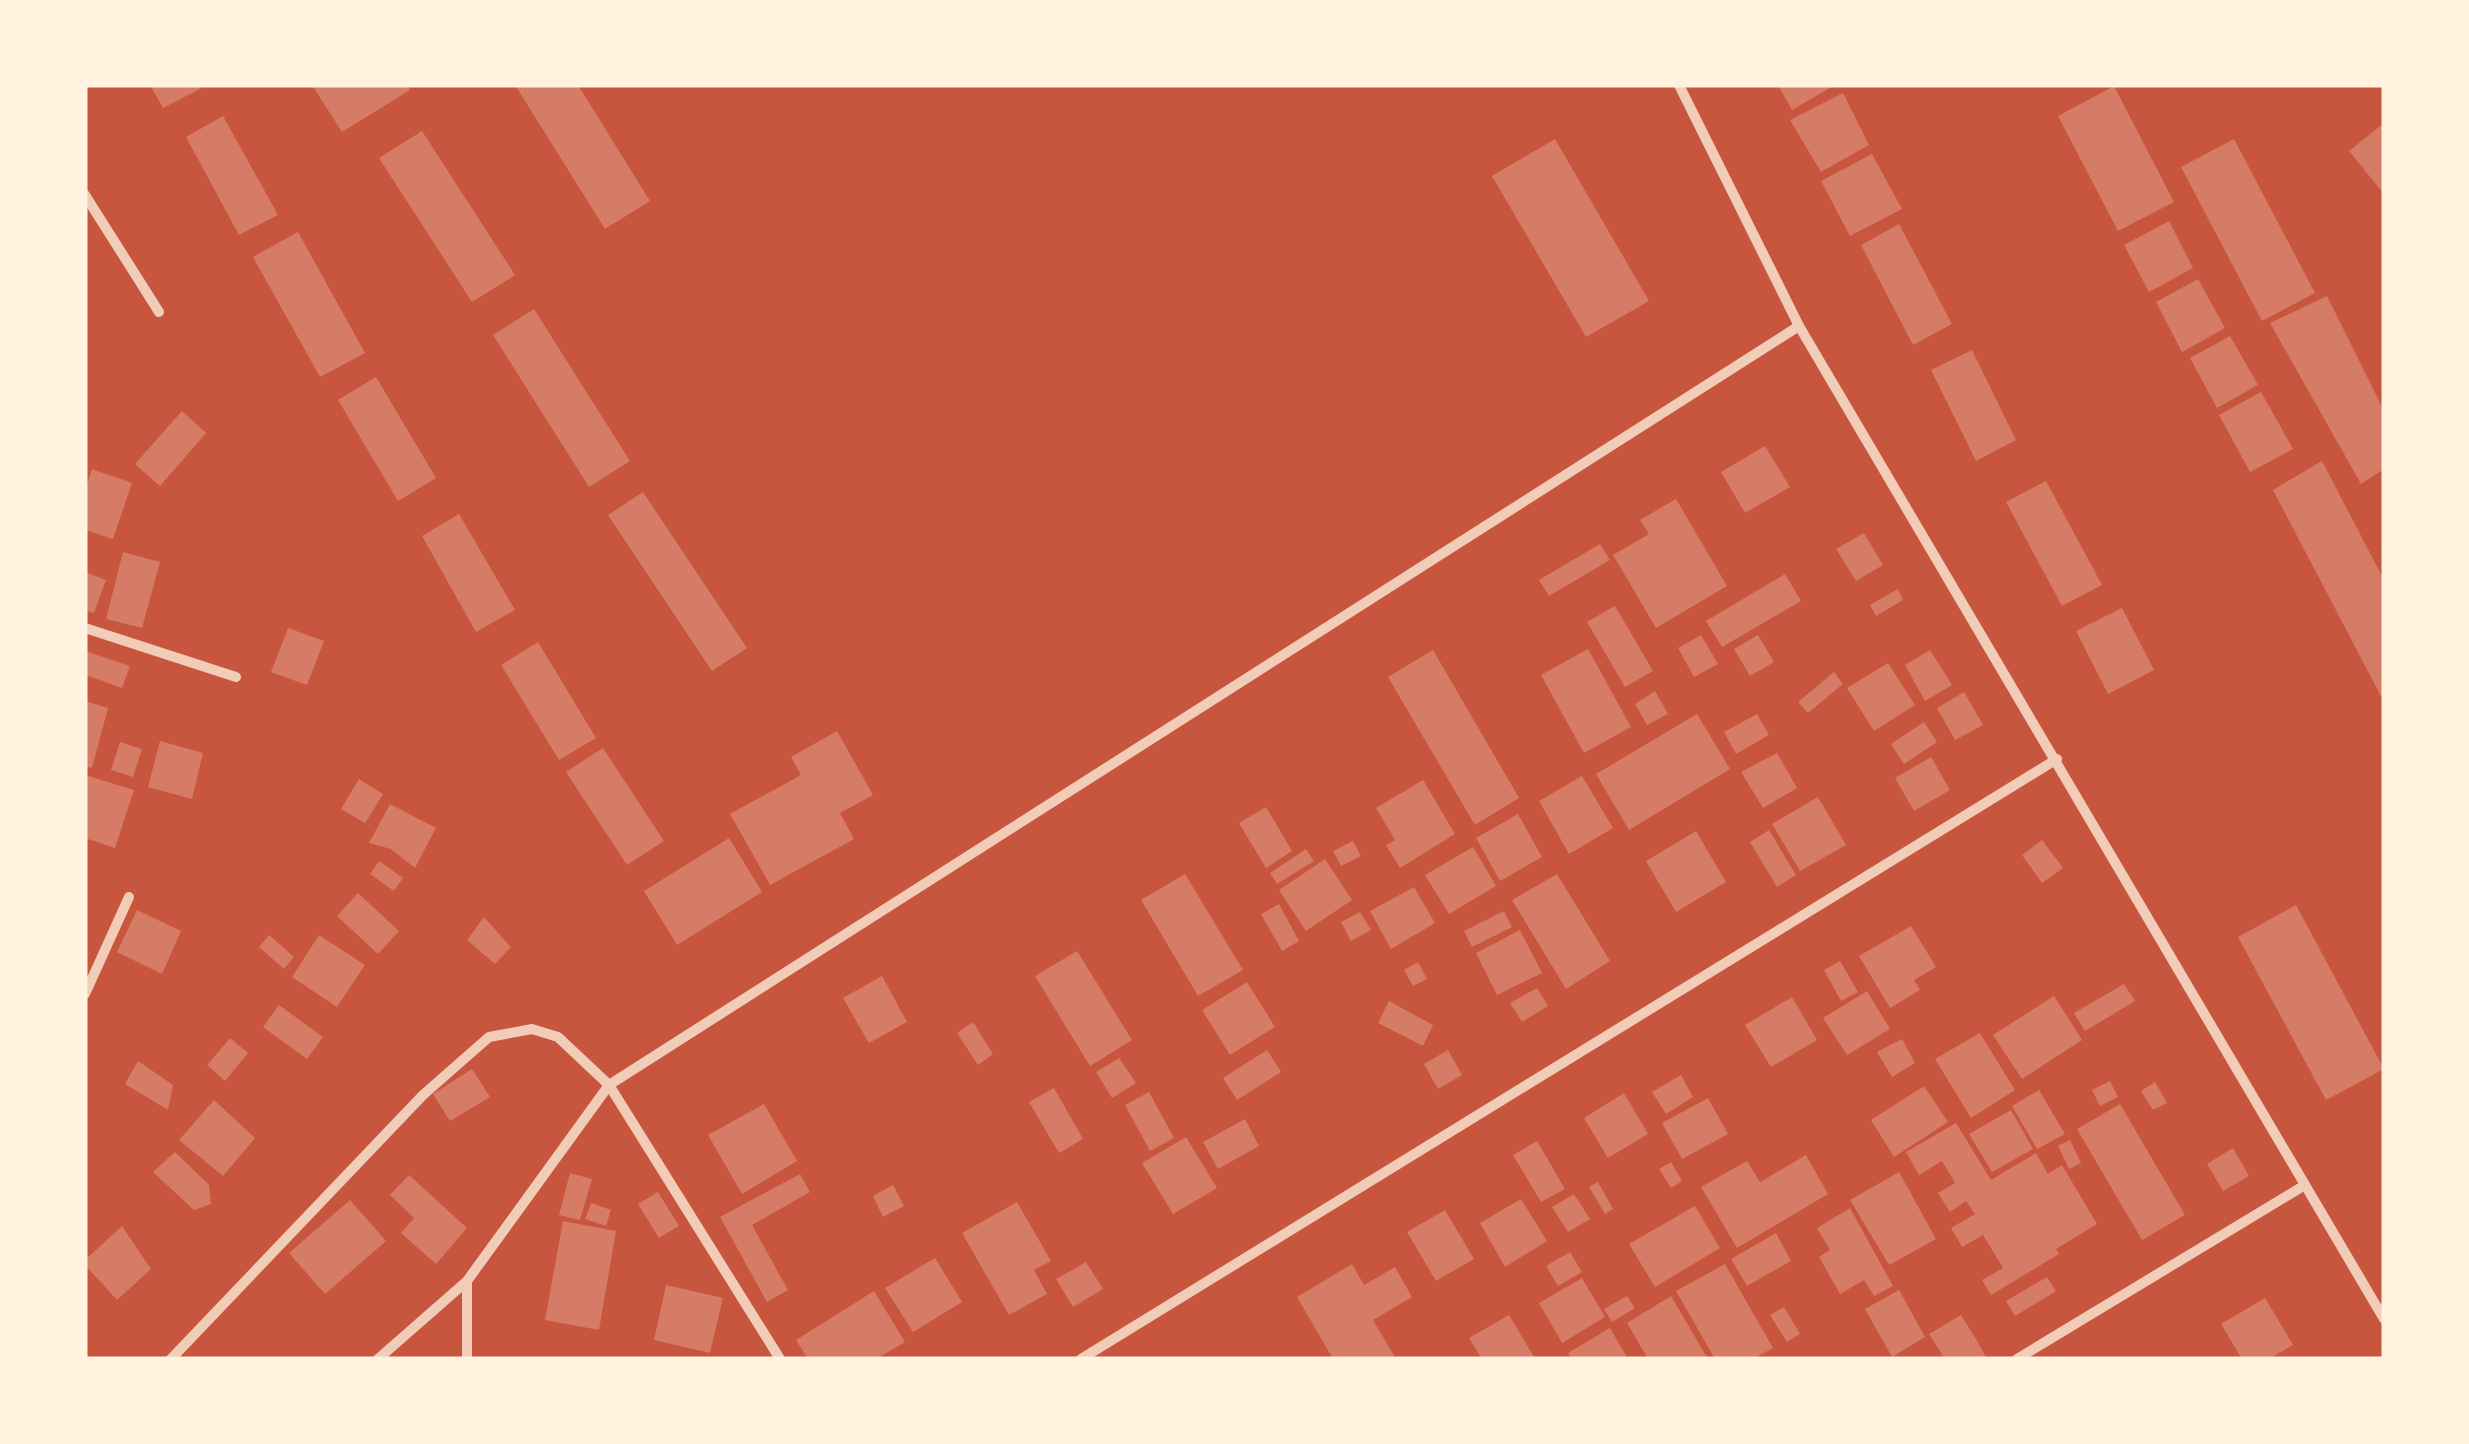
<svg xmlns="http://www.w3.org/2000/svg" width="2469" height="1444" font-family="'Noto Sans',sans-serif">
<rect width="100%" height="100%" fill="#c8553d"/>
<g fill="#d67c66">
<path d="M150,85H200L202,88L163,108Z"/>
<path d="M312,85H407L410,90L342,132Z"/>
<path d="M515,85H578L650,201L605,229Z"/>
<path d="M1778,85H1835L1792,110Z"/>
<path d="M2114,86L2174,202L2118,231L2058,116Z"/>
<path d="M1843,93L1869,145L1821,172L1790,120Z"/>
<path d="M223,116L278,215L239,235L186,137Z"/>
<path d="M2384,123V194L2349,151Z"/>
<path d="M422,131L515,275L472,302L379,158Z"/>
<path d="M1555,139L1649,301L1586,337L1492,176Z"/>
<path d="M2234,139L2315,293L2262,321L2181,167Z"/>
<path d="M1872,154L1902,209L1850,236L1821,181Z"/>
<path d="M2169,221L2193,268L2149,292L2124,245Z"/>
<path d="M1899,224L1952,324L1913,345L1861,245Z"/>
<path d="M298,232L365,353L320,377L253,257Z"/>
<path d="M2198,279L2225,328L2182,352L2156,302Z"/>
<path d="M2327,296L2384,411V469L2361,484L2270,323Z"/>
<path d="M534,309L630,461L589,487L493,335Z"/>
<path d="M2230,336L2258,385L2217,408L2190,358Z"/>
<path d="M1972,350L2016,440L1976,461L1931,370Z"/>
<path d="M376,377L436,478L398,501L338,400Z"/>
<path d="M2261,392L2293,449L2250,472L2219,415Z"/>
<path d="M182,411L206,433L160,486L135,464Z"/>
<path d="M1765,446L1790,487L1745,513L1721,472Z"/>
<path d="M2322,461L2384,580V702L2273,490Z"/>
<path d="M92,469L132,483L113,539L85,530V490Z"/>
<path d="M2046,481L2102,585L2062,606L2006,502Z"/>
<path d="M643,492L747,648L712,671L608,515Z"/>
<path d="M1676,499L1727,586L1656,628L1613,555L1649,534L1640,520Z"/>
<path d="M459,514L515,610L476,632L422,536Z"/>
<path d="M1864,533L1883,565L1856,581L1836,549Z"/>
<path d="M1600,544L1610,560L1549,596L1539,580Z"/>
<path d="M123,552L160,562L142,628L106,619Z"/>
<path d="M85,572L106,580L94,613L85,610Z"/>
<path d="M1785,574L1801,601L1722,647L1706,621Z"/>
<path d="M1898,589L1903,600L1876,616L1870,605Z"/>
<path d="M1615,606L1653,671L1625,687L1587,622Z"/>
<path d="M2122,608L2154,670L2108,694L2076,631Z"/>
<path d="M288,628L324,641L307,685L271,672Z"/>
<path d="M1701,635L1718,664L1694,677L1678,648Z"/>
<path d="M1758,635L1774,662L1750,676L1734,649Z"/>
<path d="M538,642L596,738L559,760L501,665Z"/>
<path d="M1588,649L1631,727L1584,753L1541,675Z"/>
<path d="M1433,650L1519,798L1475,825L1388,677Z"/>
<path d="M1930,650L1952,685L1925,701L1905,665Z"/>
<path d="M85,651L130,666L122,688L85,675Z"/>
<path d="M1888,663L1915,705L1874,731L1847,688Z"/>
<path d="M1834,672L1843,684L1808,713L1798,702Z"/>
<path d="M1655,691L1668,714L1647,725L1635,704Z"/>
<path d="M1964,692L1983,725L1955,740L1937,708Z"/>
<path d="M85,701L108,708L92,768L85,766Z"/>
<path d="M1697,714L1730,769L1629,830L1596,774Z"/>
<path d="M1757,714L1769,735L1736,754L1724,732Z"/>
<path d="M1924,722L1937,742L1904,764L1891,744Z"/>
<path d="M837,731L873,795L840,813L854,839L770,885L730,814L801,775L791,757Z"/>
<path d="M160,741L203,753L192,799L148,787Z"/>
<path d="M120,742L142,749L133,777L111,770Z"/>
<path d="M603,748L664,841L627,865L566,772Z"/>
<path d="M1777,753L1797,788L1763,808L1741,772Z"/>
<path d="M1931,757L1950,790L1914,811L1895,778Z"/>
<path d="M85,775L134,790L115,848L85,838Z"/>
<path d="M1582,776L1613,828L1569,854L1539,801Z"/>
<path d="M359,779L383,794L365,823L341,809Z"/>
<path d="M1423,780L1455,834L1400,868L1386,845L1395,840L1376,808Z"/>
<path d="M1818,797L1846,845L1800,871L1772,824Z"/>
<path d="M390,804L436,828L415,868L391,849L369,843Z"/>
<path d="M1266,807L1292,851L1266,868L1239,823Z"/>
<path d="M1518,814L1542,857L1500,881L1476,838Z"/>
<path d="M1769,830L1796,875L1777,887L1750,842Z"/>
<path d="M1696,831L1726,882L1676,912L1646,861Z"/>
<path d="M729,838L762,892L677,945L644,891Z"/>
<path d="M2042,840L2063,868L2042,883L2022,855Z"/>
<path d="M1353,841L1361,856L1341,866L1333,851Z"/>
<path d="M1473,847L1496,886L1449,914L1425,875Z"/>
<path d="M1306,849L1314,861L1277,884L1270,873Z"/>
<path d="M1325,859L1352,900L1306,931L1279,890Z"/>
<path d="M379,861L403,878L394,891L370,874Z"/>
<path d="M1185,874L1243,970L1198,996L1141,900Z"/>
<path d="M1557,874L1610,961L1566,989L1512,900Z"/>
<path d="M1414,887L1435,923L1391,949L1370,911Z"/>
<path d="M358,893L399,931L378,954L337,916Z"/>
<path d="M1279,904L1299,941L1282,951L1261,914Z"/>
<path d="M2296,905L2384,1069L2326,1100L2238,937Z"/>
<path d="M137,910L181,931L162,974L117,952Z"/>
<path d="M1504,911L1512,927L1472,947L1464,931Z"/>
<path d="M1360,912L1371,930L1351,941L1341,922Z"/>
<path d="M484,917L511,947L495,964L467,940Z"/>
<path d="M1911,926L1936,967L1914,980L1920,990L1890,1008L1859,956Z"/>
<path d="M1520,930L1542,973L1497,995L1476,953Z"/>
<path d="M269,935L294,957L284,969L259,947Z"/>
<path d="M319,935L365,965L337,1007L292,977Z"/>
<path d="M1077,951L1132,1040L1090,1066L1035,976Z"/>
<path d="M1840,961L1858,992L1841,1001L1824,970Z"/>
<path d="M1418,962L1427,979L1413,986L1404,970Z"/>
<path d="M882,976L907,1022L869,1043L843,998Z"/>
<path d="M1247,982L1275,1027L1230,1055L1202,1010Z"/>
<path d="M2124,984L2135,1001L2085,1031L2074,1013Z"/>
<path d="M1537,988L1548,1006L1522,1022L1510,1003Z"/>
<path d="M1867,991L1890,1029L1847,1055L1823,1018Z"/>
<path d="M2054,996L2082,1040L2022,1079L1993,1035Z"/>
<path d="M1792,997L1817,1040L1771,1067L1745,1025Z"/>
<path d="M1389,1001L1433,1025L1423,1046L1378,1023Z"/>
<path d="M279,1005L323,1037L307,1059L263,1027Z"/>
<path d="M973,1022L993,1054L978,1065L957,1033Z"/>
<path d="M1980,1033L2015,1090L1971,1118L1935,1059Z"/>
<path d="M230,1038L248,1053L225,1081L207,1065Z"/>
<path d="M1902,1039L1915,1063L1892,1077L1877,1052Z"/>
<path d="M1267,1050L1281,1072L1237,1100L1223,1078Z"/>
<path d="M1448,1050L1462,1075L1438,1089L1424,1064Z"/>
<path d="M1119,1058L1136,1083L1112,1098L1096,1072Z"/>
<path d="M138,1061L173,1085L168,1110L125,1084Z"/>
<path d="M472,1069L490,1097L450,1121L433,1094Z"/>
<path d="M1681,1075L1693,1097L1666,1114L1652,1092Z"/>
<path d="M2110,1081L2118,1097L2100,1106L2092,1090Z"/>
<path d="M2155,1082L2167,1103L2153,1110L2141,1091Z"/>
<path d="M1924,1086L1948,1122L1894,1157L1871,1120Z"/>
<path d="M1054,1088L1083,1139L1059,1153L1029,1102Z"/>
<path d="M2039,1090L2065,1134L2037,1149L2012,1106Z"/>
<path d="M1149,1092L1174,1138L1150,1151L1125,1105Z"/>
<path d="M1624,1093L1648,1134L1608,1158L1584,1118Z"/>
<path d="M1708,1098L1728,1134L1682,1159L1662,1123Z"/>
<path d="M214,1100L255,1138L223,1176L179,1140Z"/>
<path d="M764,1104L797,1161L742,1194L708,1135Z"/>
<path d="M2120,1104L2185,1215L2142,1240L2077,1129Z"/>
<path d="M2011,1110L2033,1149L1992,1172L1969,1134Z"/>
<path d="M1245,1119L1259,1146L1218,1169L1203,1142Z"/>
<path d="M1956,1123L1991,1180L2036,1153L2048,1174L2062,1165L2097,1224L2056,1249L2059,1254L1991,1295L1982,1280L2003,1268L1983,1235L1962,1247L1951,1228L1975,1214L1966,1201L1950,1212L1938,1193L1955,1183L1942,1161L1919,1175L1906,1152Z"/>
<path d="M1186,1137L1217,1188L1173,1214L1142,1163Z"/>
<path d="M2070,1140L2081,1163L2069,1169L2058,1146Z"/>
<path d="M1537,1141L1565,1189L1541,1202L1513,1155Z"/>
<path d="M2233,1148L2249,1176L2223,1191L2207,1164Z"/>
<path d="M175,1152L209,1185L211,1204L194,1210L153,1172Z"/>
<path d="M1806,1155L1828,1194L1737,1248L1701,1187L1747,1161L1760,1182Z"/>
<path d="M1671,1162L1682,1181L1671,1188L1659,1169Z"/>
<path d="M1899,1172L1936,1239L1889,1265L1850,1200Z"/>
<path d="M570,1173L592,1179L580,1220L559,1215Z"/>
<path d="M800,1174L810,1192L752,1225L788,1290L767,1302L720,1217Z"/>
<path d="M409,1175L467,1228L436,1264L401,1233L414,1218L390,1195Z"/>
<path d="M1598,1182L1613,1209L1605,1214L1589,1187Z"/>
<path d="M893,1185L904,1206L883,1217L873,1196Z"/>
<path d="M658,1192L679,1226L659,1238L638,1204Z"/>
<path d="M1574,1194L1590,1219L1568,1232L1552,1207Z"/>
<path d="M1521,1199L1547,1241L1505,1267L1480,1223Z"/>
<path d="M350,1200L386,1241L325,1294L289,1253Z"/>
<path d="M1017,1202L1051,1261L1034,1270L1047,1294L1009,1315L962,1233Z"/>
<path d="M591,1203L611,1210L606,1226L585,1219Z"/>
<path d="M1695,1206L1720,1248L1655,1287L1629,1244Z"/>
<path d="M1850,1208L1893,1286L1874,1296L1864,1280L1840,1294L1819,1257L1830,1250L1817,1228Z"/>
<path d="M1445,1210L1474,1259L1436,1281L1407,1232Z"/>
<path d="M563,1221L616,1231L599,1330L545,1320Z"/>
<path d="M122,1226L151,1269L117,1300L85,1265V1260Z"/>
<path d="M1776,1233L1791,1261L1747,1286L1731,1259Z"/>
<path d="M1570,1252L1582,1272L1558,1286L1546,1266Z"/>
<path d="M935,1258L962,1302L913,1332L885,1288Z"/>
<path d="M1086,1262L1103,1289L1073,1307L1056,1279Z"/>
<path d="M1352,1264L1364,1285L1395,1267L1412,1297L1373,1320L1396,1359H1333L1297,1297Z"/>
<path d="M1725,1264L1773,1348L1753,1359H1715L1676,1291Z"/>
<path d="M2047,1277L2056,1291L2015,1316L2006,1301Z"/>
<path d="M1582,1278L1605,1317L1562,1343L1539,1303Z"/>
<path d="M666,1285L723,1298L710,1353L654,1340Z"/>
<path d="M1899,1290L1925,1337L1892,1357L1865,1309Z"/>
<path d="M874,1291L905,1342L876,1359H808L796,1340Z"/>
<path d="M1627,1296L1635,1308L1612,1322L1604,1309Z"/>
<path d="M1671,1296L1708,1359H1648L1627,1323Z"/>
<path d="M2265,1298L2293,1345L2269,1359H2242L2221,1324Z"/>
<path d="M1784,1307L1800,1334L1787,1342L1770,1315Z"/>
<path d="M1509,1315L1534,1357L1482,1359L1469,1338Z"/>
<path d="M1961,1315L1976,1339L1987,1359H1945L1929,1334Z"/>
<path d="M1610,1328L1628,1359H1571L1568,1353Z"/>
</g>
<g fill="none" stroke-linecap="round" stroke-linejoin="round">
<g stroke="#f1ccb7" stroke-width="10">
<path d="M1679,85L1799,326L2384,1319"/>
<path d="M85,195L159,312"/>
<path d="M85,628L236,677"/>
<path d="M85,994L129,897"/>
<path d="M171,1359L423,1095L489,1037L532,1029L558,1037L609,1085L467,1281V1359"/>
<path d="M378,1359L467,1281"/>
<path d="M780,1359L609,1085L1799,326"/>
<path d="M1081,1359L2057,759"/>
<path d="M2017,1359L2305,1185"/>
</g>
</g>
<rect width="2469" height="1444" fill="none" stroke="#fff3e0" stroke-width="175"/>
</svg>
